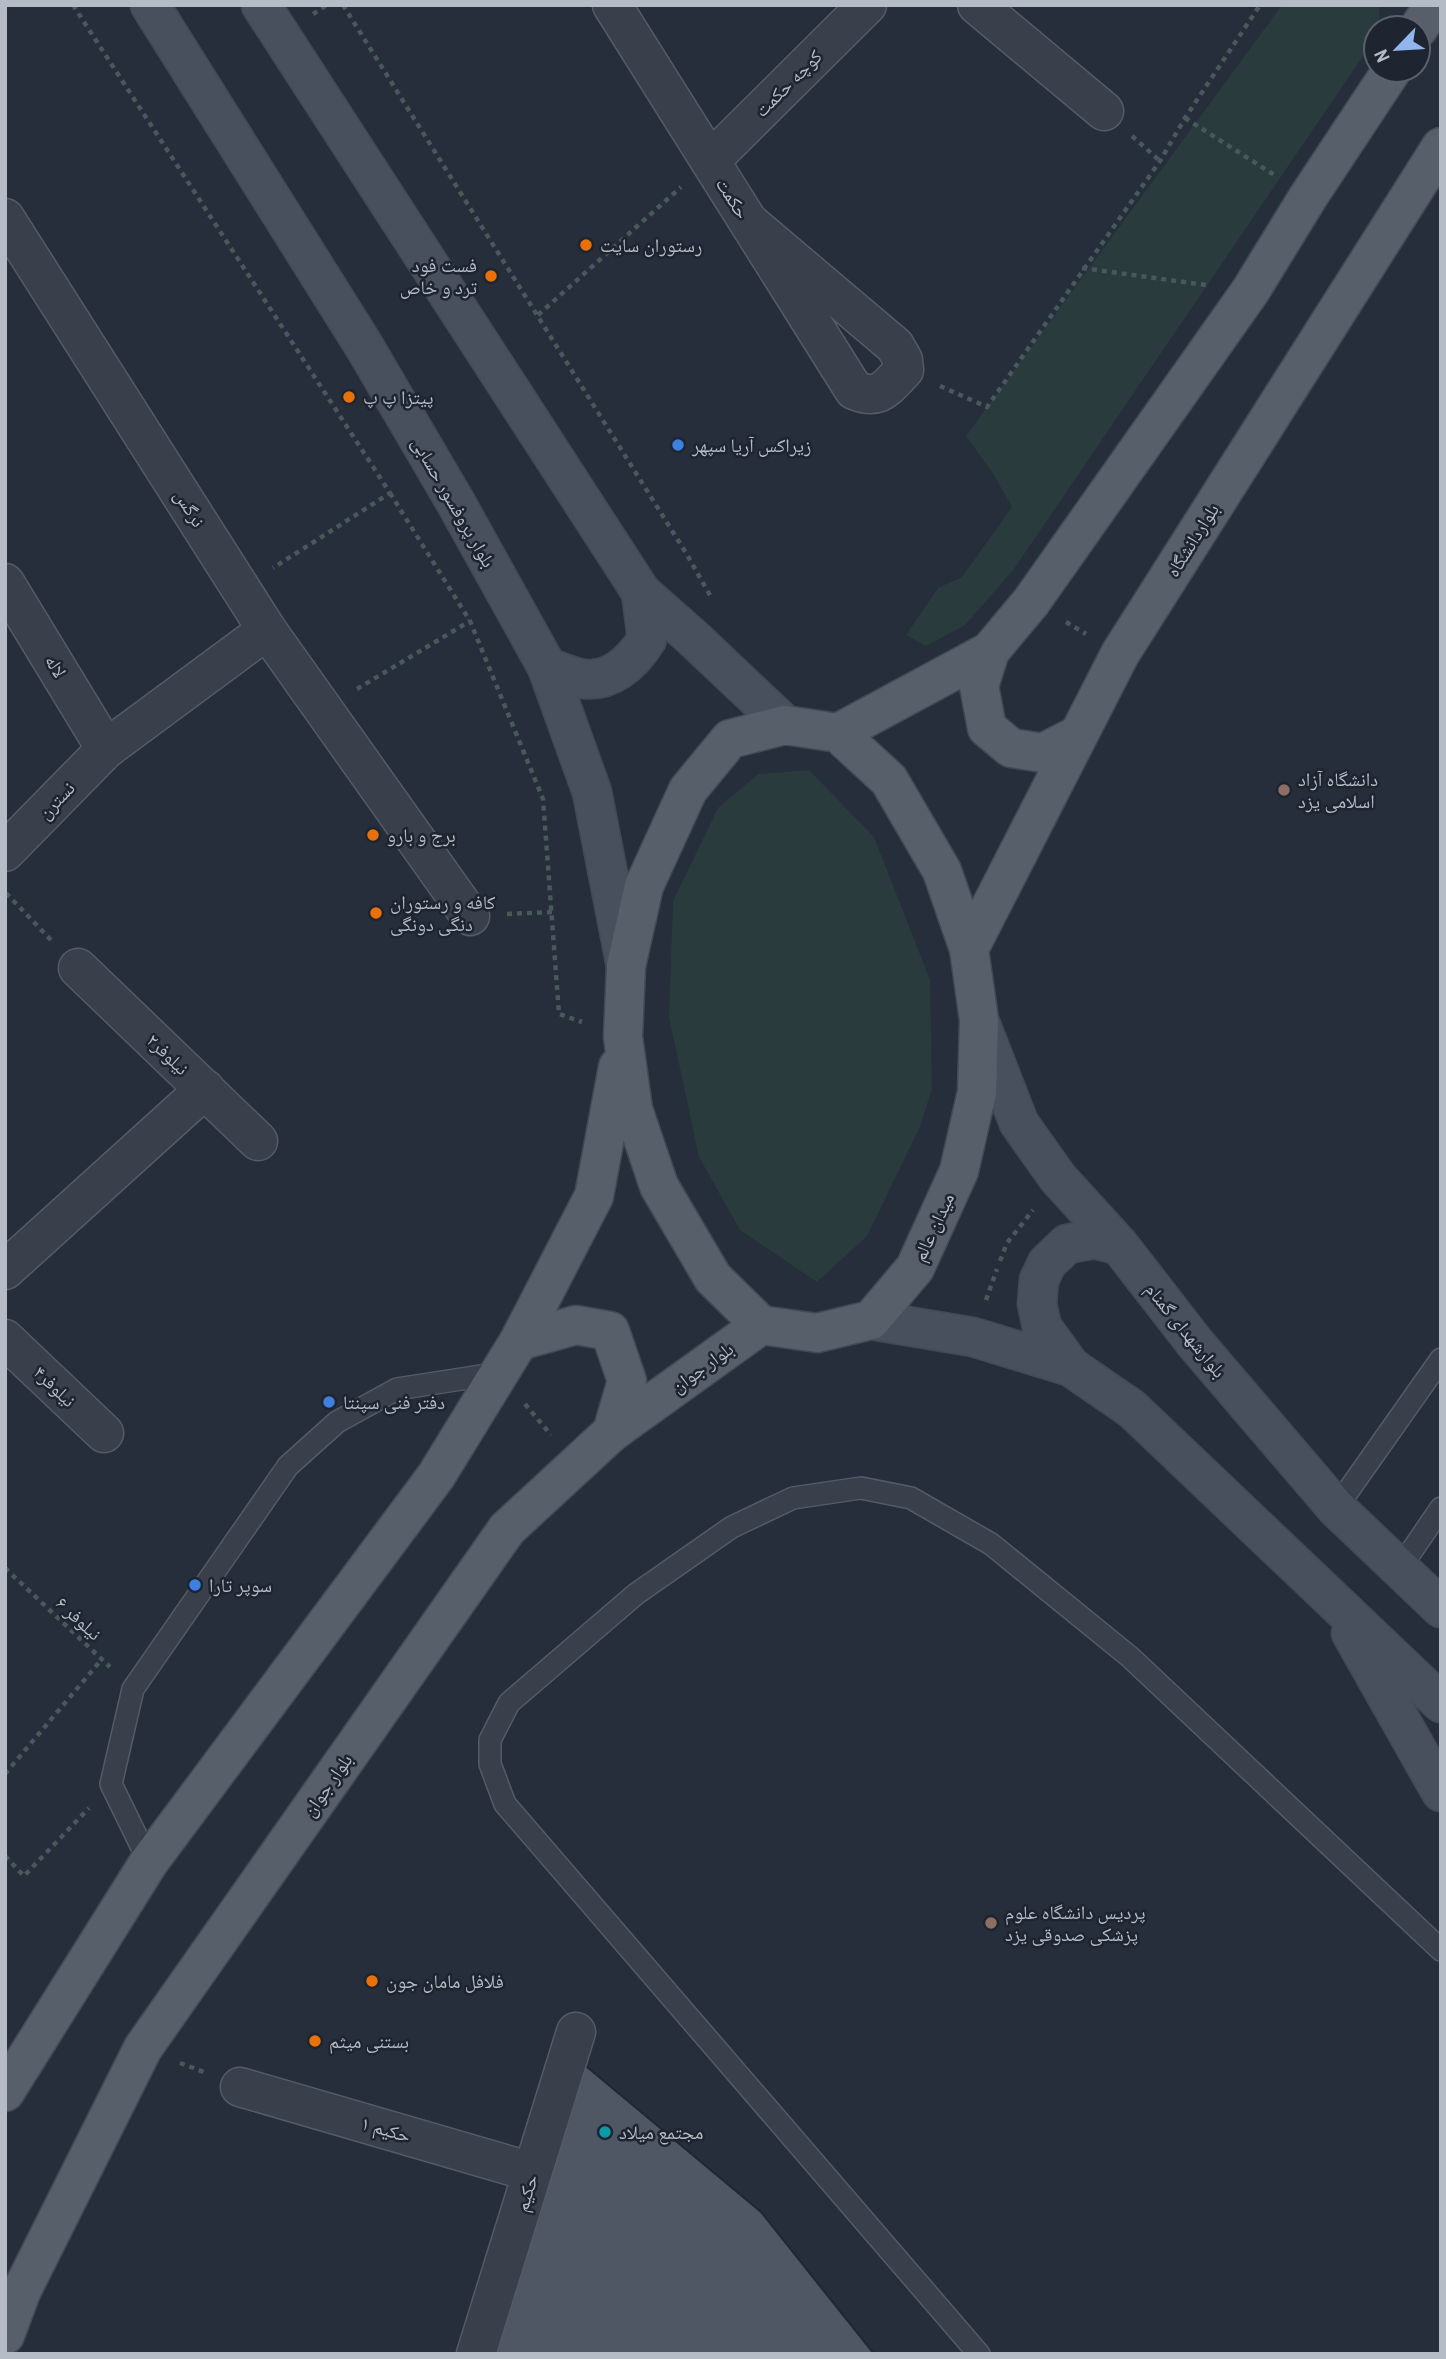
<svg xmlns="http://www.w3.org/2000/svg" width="1446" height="2359" font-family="'Archivo Narrow','Noto Naskh Arabic',sans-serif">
<rect width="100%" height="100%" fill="#262e3b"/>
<g fill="#293b3d">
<path d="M1282,5H1379L1380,28H1376V37L1014,569L965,625L926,646L906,635L938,588L962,577L1012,507L992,472L966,436Z"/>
<path d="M809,770L874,837L930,980L932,1089L919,1129L867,1236L817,1282L740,1230L699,1157L669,1017L673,901L718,808L758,774Z"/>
</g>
<path fill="#4f5765" stroke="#202732" stroke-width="2" d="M569,2052L761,2212L874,2354H475Z"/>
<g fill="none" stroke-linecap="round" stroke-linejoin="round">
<defs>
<g id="lane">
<path d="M1336,1508L1441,1359"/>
<path d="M1400,1568L1441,1508"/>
<path d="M149,1862L111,1784L133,1689L288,1466L337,1422L397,1389L500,1373"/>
<path d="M979,2354L505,1804L490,1764V1740L509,1703L636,1594L732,1527L793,1498L861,1488L911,1498L991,1544L1130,1657L1441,1950"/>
</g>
<g id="street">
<path d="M612,5L854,390C880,401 886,388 904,370L903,360L895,346L751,224"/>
<path d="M977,5L1104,111"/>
<path d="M710,161L867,5"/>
<path d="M5,218L267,630L106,749L5,852"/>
<path d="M5,583L106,749"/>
<path d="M267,630L470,916"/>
<path d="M78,968L258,1141"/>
<path d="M5,1270L205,1089"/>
<path d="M5,1339L104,1433"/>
<path d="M240,2087L532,2172"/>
<path d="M476,2354L576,2032"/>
</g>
<g id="secondary">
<path d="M150,5L364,346L456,503L547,667L592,792L626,966"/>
<path d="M261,5L641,592L693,638L785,725"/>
<path d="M547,667C558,671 569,676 579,678C609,685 633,662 647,639L641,592"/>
<path d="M979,1020L1019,1123L1058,1178L1119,1245L1195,1343L1336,1508L1441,1608"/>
<path d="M871,1320L973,1337L1071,1367L1132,1409L1441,1703"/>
<path d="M1071,1367L1042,1327L1037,1304L1039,1280L1047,1263L1067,1244L1094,1239L1119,1245"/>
<path d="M1351,1633L1441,1792"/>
</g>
<g id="primary">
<path d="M1418,29L1434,5"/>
<path d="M990,651L979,686L987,728L1011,748L1043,753L1078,735"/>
<path d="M785,725L838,733L889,780L942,871L969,949L979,1020L977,1092L959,1171L915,1268L871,1320L817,1333L761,1325L713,1278L659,1186L633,1109L623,1037L626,966L644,886L688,790L730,739Z"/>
<path d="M838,733L990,651L1031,602L1251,290L1308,197L1392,70"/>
<path d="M969,949L1120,654L1441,147"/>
<path d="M519,1341L576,1325L610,1331L627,1381L612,1432"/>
<path d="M5,2092L149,1862L436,1476L519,1341L594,1196L618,1067"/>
<path d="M5,2335L21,2292L143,2048L507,1529L612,1432L761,1325"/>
</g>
</defs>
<use href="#lane" stroke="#545b66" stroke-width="24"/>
<use href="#street" stroke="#545b66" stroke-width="41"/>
<use href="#secondary" stroke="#424954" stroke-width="41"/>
<use href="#primary" stroke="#424954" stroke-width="41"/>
<g stroke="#48585b" stroke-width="4.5" stroke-dasharray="5 5" stroke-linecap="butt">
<path d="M73,5L390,493L273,568"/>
<path d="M343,5L686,553L711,597"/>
<path d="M313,14L327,5"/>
<path d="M1185,118L1276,176"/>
<path d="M1132,136L1160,161"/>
<path d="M1082,268L1206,285"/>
<path d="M538,315L681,187"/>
<path d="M940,386L987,407L1160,161L1185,118L1260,5"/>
<path d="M390,493L470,621L543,799L559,1014L582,1022"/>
<path d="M1066,622L1086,634"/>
<path d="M357,689L470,621"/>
<path d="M6,893L51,940"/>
<path d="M507,914L552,912"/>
<path d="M1000,1261L1007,1243L1033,1210"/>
<path d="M986,1300L997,1269"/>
<path d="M525,1404L551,1435"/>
<path d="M5,1568L110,1667"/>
<path d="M5,1774L102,1659"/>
<path d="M5,1856L24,1876L89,1808"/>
<path d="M180,2063L204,2072"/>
</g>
<use href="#lane" stroke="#39404b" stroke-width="21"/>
<use href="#street" stroke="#39404b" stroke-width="38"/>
<use href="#secondary" stroke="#48505e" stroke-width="38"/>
<use href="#primary" stroke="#575f6b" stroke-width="38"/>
</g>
<g fill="#e8710a" stroke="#1e2530" stroke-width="2.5">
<circle cx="586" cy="245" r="7"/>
<circle cx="491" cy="276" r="7"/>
<circle cx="349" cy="397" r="7"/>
<circle cx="373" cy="835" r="7"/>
<circle cx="376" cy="913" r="7"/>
<circle cx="372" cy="1981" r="7"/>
<circle cx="315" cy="2041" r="7"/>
</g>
<g fill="#3f7fe0" stroke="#1e2530" stroke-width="2.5">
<circle cx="678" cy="445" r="7"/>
<circle cx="329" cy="1402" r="7"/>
<circle cx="195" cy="1585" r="7"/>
</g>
<g fill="#8d6e63" stroke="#1e2530" stroke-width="2.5">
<circle cx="1284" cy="790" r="7"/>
<circle cx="991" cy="1923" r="7"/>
</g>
<circle fill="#0f9aa8" stroke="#1e2530" stroke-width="2.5" cx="605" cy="2132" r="7"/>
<g text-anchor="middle" stroke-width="5" stroke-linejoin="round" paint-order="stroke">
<g font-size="19" fill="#b5bcc6" stroke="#1e2530">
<text transform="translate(788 83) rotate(-45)" y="7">کوچه حکمت</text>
<text transform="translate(733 198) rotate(57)" y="7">حکمت</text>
<text transform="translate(454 502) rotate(60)" y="7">بلوار پروفسور حسابی</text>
<text transform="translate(190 508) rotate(58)" y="7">نرگس</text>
<text transform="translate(1192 540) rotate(-58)" y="7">بلواردانشگاه</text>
<text transform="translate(56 666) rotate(59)" y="7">لاله</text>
<text transform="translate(56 800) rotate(-46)" y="7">نسترن</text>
<text transform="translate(168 1054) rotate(44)" y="7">نیلوفر۲</text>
<text transform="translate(933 1227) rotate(-65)" y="7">میدان عالم</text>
<text transform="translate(1186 1330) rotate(51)" y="7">بلوارشهدای گمنام</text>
<text transform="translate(702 1367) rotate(-36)" y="7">بلوار جوان</text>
<text transform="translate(55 1386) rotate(44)" y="7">نیلوفر۴</text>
<text transform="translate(79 1618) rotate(43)" y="7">نیلوفر ۶</text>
<text transform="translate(327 1785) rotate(-55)" y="7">بلوار جوان</text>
<text transform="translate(386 2129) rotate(16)" y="7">حکیم ۱</text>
<text transform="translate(526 2193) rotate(-73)" y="7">حکیم</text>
</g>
<g font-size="19" fill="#b5bcc6" stroke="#1e2530" text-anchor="start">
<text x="600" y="252">رستوران سایت</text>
<text x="477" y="272" text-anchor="end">فست فود<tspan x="477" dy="22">ترد و خاص</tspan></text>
<text x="363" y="404">پیتزا پ پ</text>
<text x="692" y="452">زیراکس آریا سپهر</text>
<text x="1298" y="786">دانشگاه آزاد<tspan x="1298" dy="22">اسلامی یزد</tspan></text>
<text x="387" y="842">برج و بارو</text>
<text x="390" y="909">کافه و رستوران<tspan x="390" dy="22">دنگی دونگی</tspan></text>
<text x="343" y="1409">دفتر فنی سپنتا</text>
<text x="209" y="1592">سوپر تارا</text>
<text x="1005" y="1919">پردیس دانشگاه علوم<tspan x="1005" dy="22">پزشکی صدوقی یزد</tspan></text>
<text x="386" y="1988">فلافل مامان جون</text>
<text x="329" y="2048">بستنی میثم</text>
<text x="619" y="2139">مجتمع میلاد</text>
</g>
</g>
<rect width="1446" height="2359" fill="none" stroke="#b5bcc6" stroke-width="14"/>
<g transform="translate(1397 49) rotate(245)"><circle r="33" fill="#1e2530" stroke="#5a616c" stroke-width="2"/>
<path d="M0-5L12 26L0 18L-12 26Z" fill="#93b5ee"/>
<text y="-10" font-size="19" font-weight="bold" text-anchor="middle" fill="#b5bcc6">N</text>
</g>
</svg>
